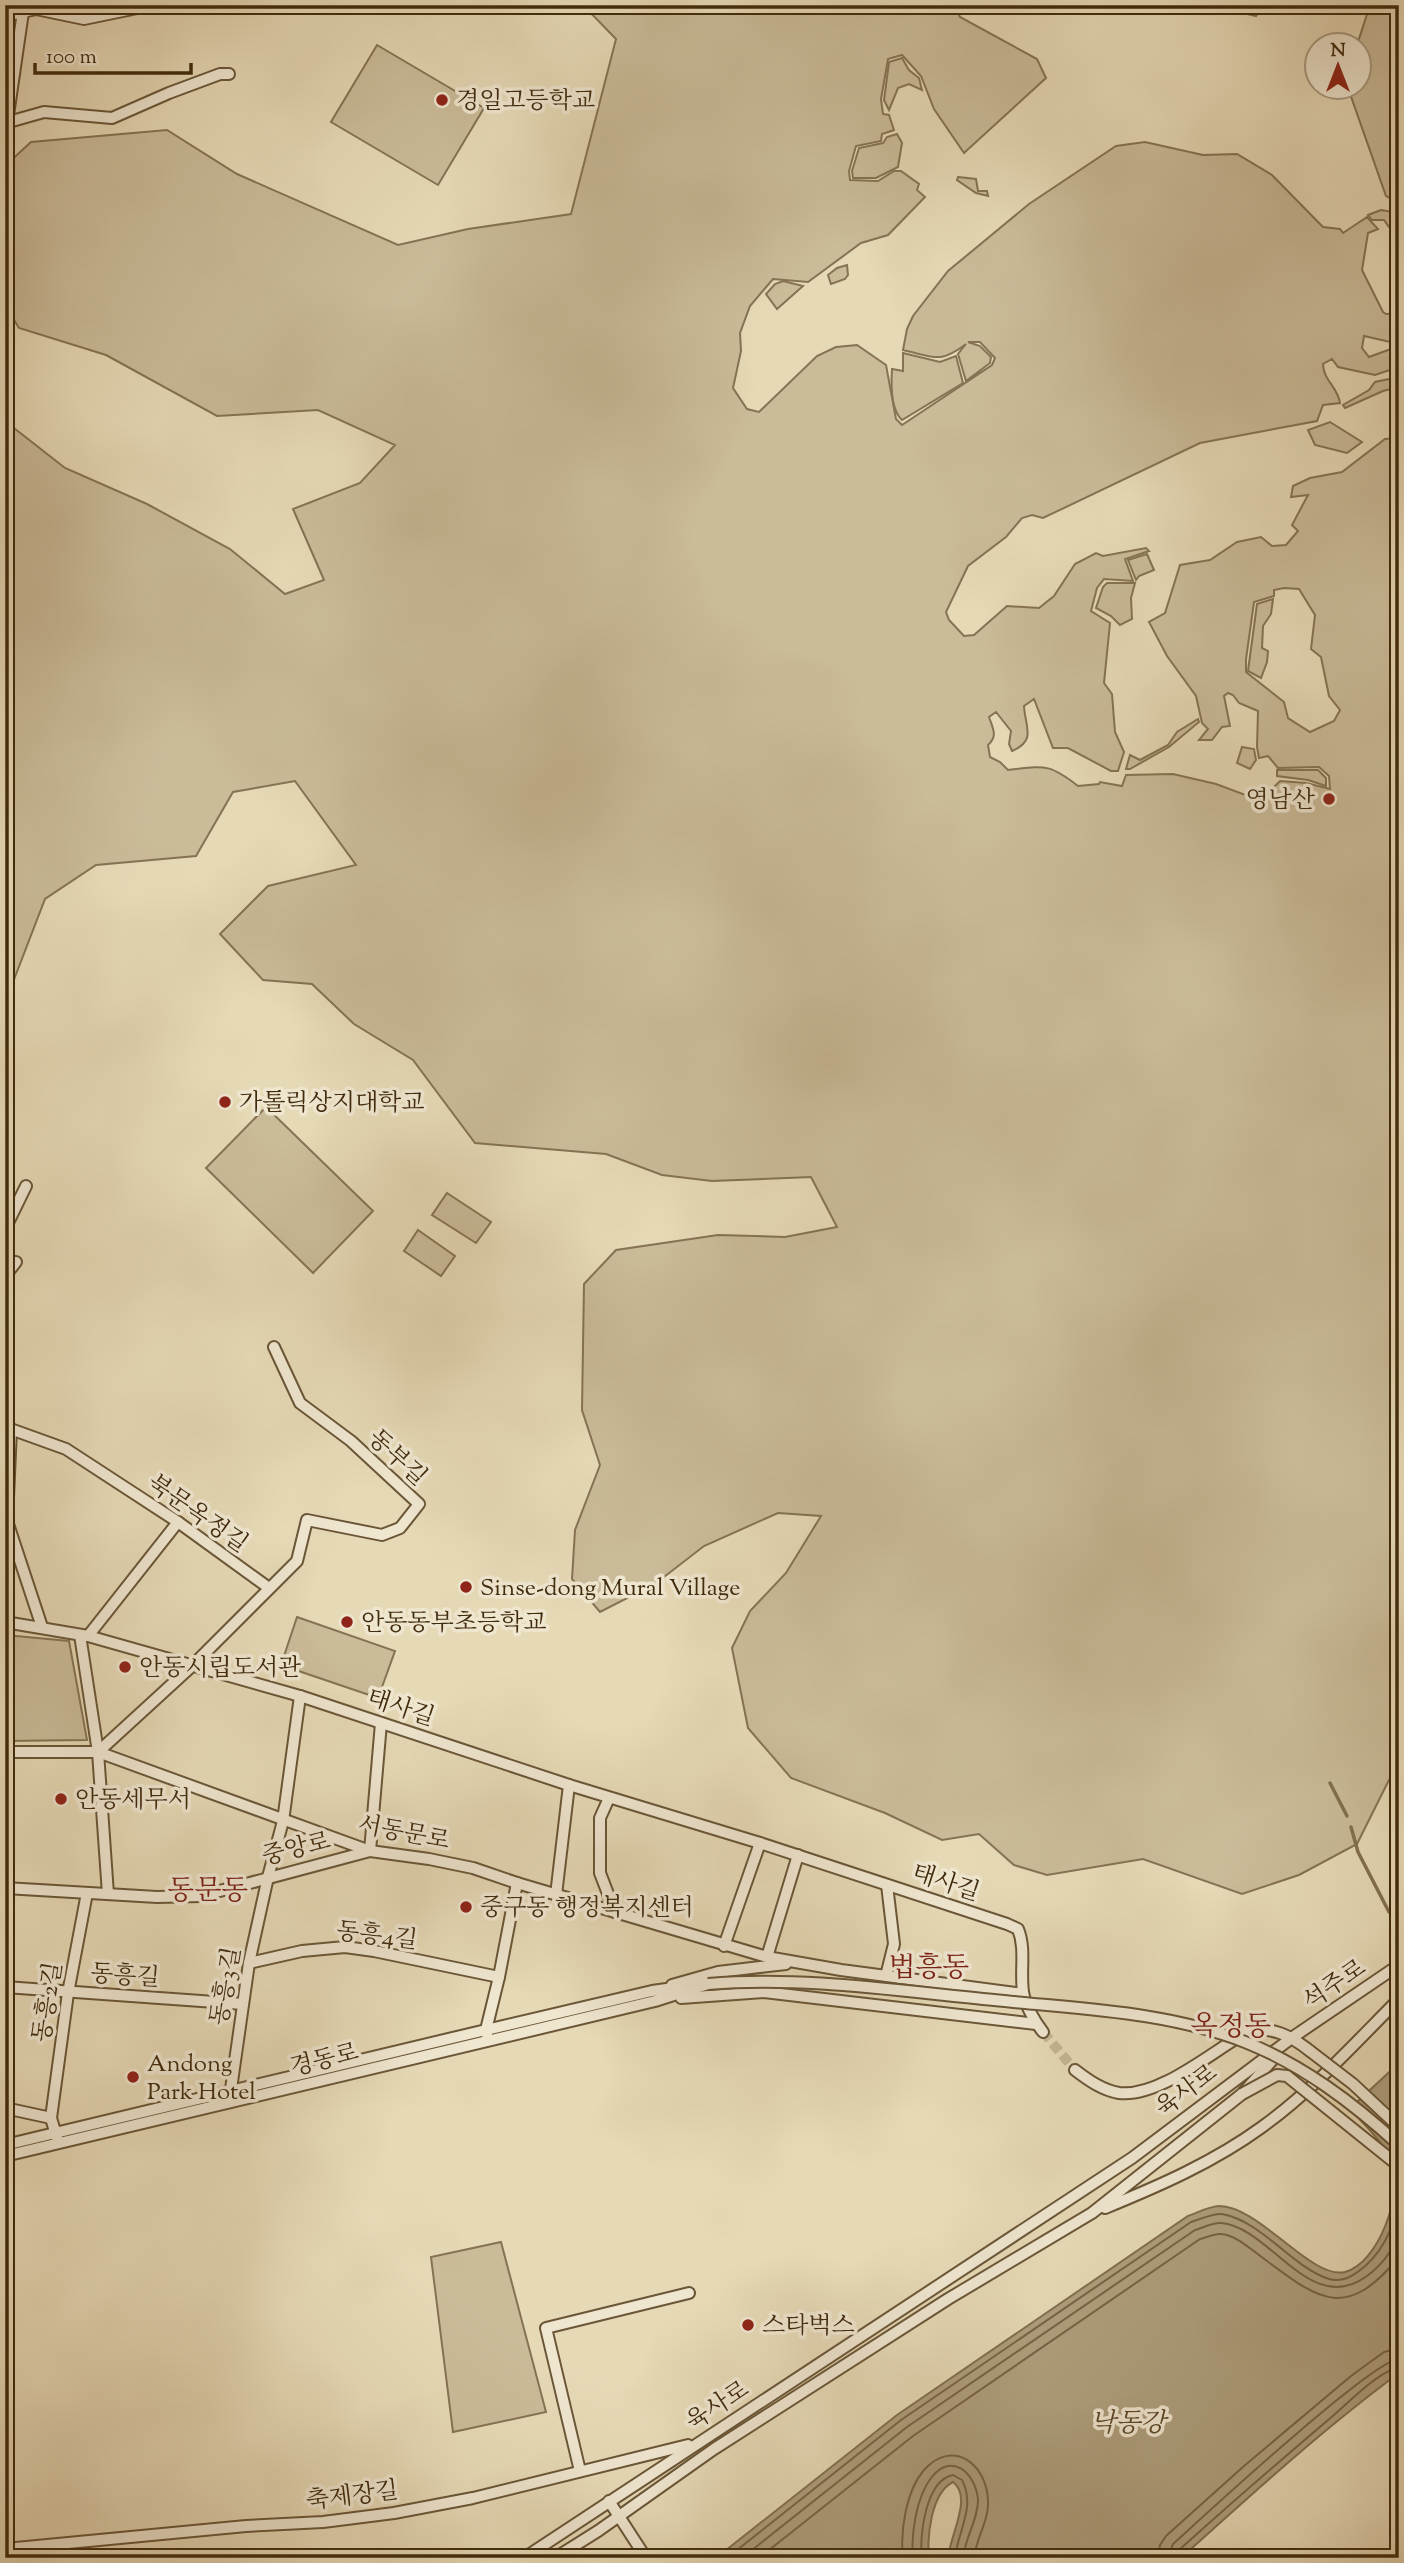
<svg xmlns="http://www.w3.org/2000/svg" width="1404" height="2563" font-family="'Sorts Mill Goudy','Noto Serif KR',serif">
<rect width="100%" height="100%" fill="#e6d9b6"/>
<filter id="stains"><feTurbulence type="fractalNoise" baseFrequency=".00286" numOctaves="4"/><feColorMatrix values="0 0 0 0 .2 0 0 0 0 .09 0 0 0 0 .02 0 0 0 .5 -.17"/></filter>
<radialGradient id="worn" r=".72"><stop offset=".6" stop-color="#630" stop-opacity="0"/><stop offset="1" stop-color="#630" stop-opacity=".3"/></radialGradient>
<g fill="#cabb99" stroke="#857353" stroke-width="2" fill-rule="evenodd">
<path d="M583,5H954L960,17L1037,59L1046,78L964,153L934,109L921,76L902,55L888,59L881,99L883,114L889,115L894,130L882,134L881,141L856,146L849,171L850,180L878,181L894,171H901L919,184L917,190L925,197L888,235L861,243L808,282L773,279L750,306L740,333L741,351L733,388L747,409L759,412L817,356L836,347L857,345L886,365L896,419L902,425L992,365L995,358L980,342H968L980,346L991,357L990,363L966,381L958,354L966,344C940,364 934,357 903,350L907,329L913,316L948,271L1029,204L1116,146L1145,142L1203,155L1237,154L1272,175L1323,227L1340,229L1343,233L1367,217L1378,229L1368,233L1362,270L1383,312L1386,314L1399,313V339L1390,342L1364,336L1362,348L1369,357L1399,346V367L1375,375L1338,367L1332,359L1323,364C1323,380 1338,387 1340,403L1323,405L1317,421L1200,443L1043,518L1032,515L1022,518L1006,537L968,566L946,612L949,620L964,636L974,635L1007,606L1039,608L1054,596L1075,564L1096,553L1103,556L1146,548L1149,551L1125,559L1133,581L1104,579L1097,588L1091,611L1110,623L1104,683L1112,694L1115,732L1124,752L1118,771H1111L1068,748H1053L1034,699L1024,706C1025,727 1037,740 1012,751L1009,744L1011,731L996,712L989,717C993,729 998,736 988,745L990,757L1000,762L1008,770C1044,766 1049,763 1078,786L1099,784L1100,782L1122,786L1126,775L1173,774L1216,784L1256,799L1270,791L1280,781L1306,783L1330,789L1329,776L1319,767L1278,768L1268,756L1259,758L1257,747L1258,711L1239,703L1233,695L1228,693L1224,696L1230,726L1222,727L1212,740H1199L1208,729L1202,723L1196,696L1167,656L1149,622L1165,613L1180,565L1210,560L1237,542L1261,537L1272,546L1286,545L1298,531L1292,525L1308,495L1291,497L1293,486L1310,478L1342,472L1385,439L1399,438V1772L1391,1776L1357,1844L1299,1875L1242,1894L1143,1859L1047,1875L1014,1865L979,1834L942,1840L885,1813L791,1778L748,1728L732,1648L750,1611L786,1573L821,1516L778,1513L704,1546L655,1584L600,1612L572,1579L575,1530L600,1465L582,1410L584,1284L616,1250L718,1235L785,1237L837,1227L811,1177L712,1181L662,1175L606,1154L475,1143L413,1060L354,1024L312,984L263,980L220,934L268,886L356,865L295,781L233,792L196,856L96,865L45,899L5,1003V421L65,468L147,504L230,549L285,594L324,580L293,509L360,483L395,445L318,410L217,416L106,355L19,328L5,305V166L31,142L167,130L237,174L398,245L468,229L571,214L616,39ZM1284,588L1299,589L1315,615L1311,649L1321,657L1329,696L1340,710L1334,721L1310,732L1288,718L1284,702L1246,672V659L1254,602L1274,596V590Z"/>
<path d="M1210,5H1264L1256,16Z"/>
<path d="M1370,5H1399V203L1386,196L1348,88H1358L1357,45Z"/>
<path d="M377,45L484,108L438,185L331,122Z"/>
<path d="M902,58L909,70L919,78L922,90L909,84L898,88L889,110L884,100L889,62Z"/>
<path d="M897,134L902,143L898,167L876,178H853L852,171L859,148L883,143L887,137Z"/>
<path d="M958,177L976,179L978,191H987L988,196L976,193L957,180Z"/>
<path d="M1381,210L1399,213V234L1389,227L1384,220H1372L1368,215Z"/>
<path d="M847,265L848,275L845,279L831,284L828,275L837,268Z"/>
<path d="M783,281L803,286L777,309L766,294L775,284Z"/>
<path d="M903,353L940,362L956,356L963,383L902,420C891,410 891,384 892,369L903,371Z"/>
<path d="M1399,377V387L1383,391L1345,408L1343,405L1369,390L1375,382Z"/>
<path d="M1330,422L1362,442L1347,453L1315,445L1308,430Z"/>
<path d="M1147,554L1154,570L1139,576L1136,580L1128,560Z"/>
<path d="M1107,583H1135L1131,598L1132,619L1120,625L1111,616L1096,608L1103,587Z"/>
<path d="M1273,599L1271,614L1263,626L1262,648L1268,651L1267,662L1261,678L1248,671L1257,604Z"/>
<path d="M1198,719L1199,722L1169,747L1130,769H1126L1130,755L1140,760L1168,745L1177,732Z"/>
<path d="M1242,747L1254,749L1256,760L1250,769L1237,763Z"/>
<path d="M1277,770H1318L1326,778V786L1308,780L1277,776Z"/>
<path d="M266,1107L373,1211L313,1273L206,1168Z"/>
<path d="M447,1193L491,1222L476,1243L432,1215Z"/>
<path d="M418,1230L455,1256L441,1276L404,1251Z"/>
<path d="M297,1617L395,1651L378,1698L281,1665Z"/>
<path d="M5,1635L69,1641L87,1740L5,1741Z"/>
<path d="M501,2242L546,2412L453,2432L431,2257Z"/>
</g>
<path fill="#ae9e7d" stroke="#827050" stroke-width="2" d="M1399,2063V2373C1322,2430 1252,2494 1181,2558H948C950,2535 973,2497 953,2482C931,2493 927,2536 929,2558H716L897,2415L1188,2216C1197,2213 1210,2206 1219,2206C1260,2206 1311,2280 1345,2272C1379,2263 1403,2193 1393,2162C1389,2149 1367,2128 1357,2116L1358,2101Z"/>
<g fill="none" stroke-linecap="round" stroke-linejoin="round">
<g stroke="#776445" stroke-width="2">
<path d="M727,2558L901,2420L1191,2222C1201,2219 1213,2213 1222,2214C1262,2221 1293,2268 1329,2279C1340,2282 1350,2278 1359,2271C1381,2255 1390,2233 1399,2208"/>
<path d="M742,2558L907,2427L1195,2230C1203,2228 1213,2222 1221,2223C1271,2227 1310,2318 1367,2276C1381,2266 1393,2250 1399,2234"/>
<path d="M759,2558L913,2436L1200,2239C1206,2238 1215,2233 1221,2234C1235,2235 1248,2247 1259,2255C1317,2298 1344,2324 1399,2257"/>
<path d="M903,2558C900,2531 906,2491 924,2470C953,2438 987,2464 988,2501C989,2521 976,2538 974,2558"/>
<path d="M913,2558C911,2534 916,2498 931,2478C952,2451 975,2473 978,2499C979,2517 965,2538 963,2558"/>
<path d="M922,2558C919,2535 926,2480 953,2475L962,2480C976,2507 958,2530 955,2558"/>
<path d="M1158,2558L1160,2545L1166,2536L1244,2466L1351,2376L1384,2352L1399,2348"/>
<path d="M1168,2558L1173,2544C1204,2516 1372,2360 1399,2359"/>
<path d="M1177,2558L1179,2550C1230,2504 1282,2459 1334,2415C1348,2403 1381,2369 1399,2368"/>
</g>
<g stroke="#827050" stroke-width="3.5">
<path d="M1330,1783L1347,1816"/>
<path d="M1351,1827L1358,1852L1389,1912"/>
</g>
<path stroke="#c5b694" stroke-width="10" stroke-dasharray="10 5" stroke-linecap="butt" d="M1043,2032L1075,2070"/>
<defs>
<g id="minor">
<path d="M5,16L36,9L84,19L152,5"/>
<path d="M7,122L23,12"/>
<path d="M5,123L44,112L112,118L169,93L220,74H229"/>
<path d="M5,1229L26,1186"/>
<path d="M5,1276L16,1262"/>
<path d="M5,1427L66,1449L178,1522L269,1588"/>
<path d="M11,1429L7,1521L42,1627"/>
<path d="M5,1622L88,1636L300,1696L569,1785L760,1843L1007,1924L1018,1929C1026,1949 1020,1970 1023,1992C1025,2005 1035,2022 1043,2032"/>
<path d="M80,1635L98,1752L108,1894"/>
<path d="M88,1636L178,1522"/>
<path d="M5,1752H98L370,1851L429,1859L473,1868L517,1883L767,1957L841,1970L1023,1994"/>
<path d="M98,1752L193,1665L297,1561L307,1520L382,1535L400,1528L419,1504L351,1441L300,1403L274,1347"/>
<path d="M609,1798L600,1818V1873L615,1912"/>
<path d="M5,1888L157,1897L201,1896L370,1851L381,1723"/>
<path d="M556,1895L569,1785"/>
<path d="M724,1946L760,1843"/>
<path d="M767,1957L798,1855"/>
<path d="M249,1963L302,1951L345,1947L374,1951L499,1977"/>
<path d="M886,1976L894,1944L887,1885"/>
<path d="M672,1985L718,1972L786,1964"/>
<path d="M5,1987L243,2004"/>
<path d="M681,1998L764,1992L1036,2024"/>
<path d="M487,2035L486,2030L499,1977L517,1883"/>
<path d="M1075,2070C1088,2080 1102,2090 1119,2093C1159,2098 1213,2051 1247,2032C1271,2025 1291,2036 1310,2051"/>
<path d="M230,2096L249,1963L268,1877L283,1821L300,1696"/>
<path d="M5,2108L51,2118"/>
<path d="M57,2138L51,2118L68,1993L87,1893"/>
<path d="M5,2145L486,2030L652,1991L681,1987"/>
<path d="M5,2156L655,2001L708,1984"/>
<path d="M1105,2208C1159,2186 1214,2162 1262,2127C1312,2091 1355,2043 1399,1999"/>
<path d="M580,2471L546,2328L689,2293"/>
<path d="M609,2501L646,2558"/>
<path d="M5,2549L246,2526L323,2522L394,2513L473,2498L688,2445"/>
<path d="M524,2558L1132,2158L1293,2037L1399,1965"/>
<path d="M555,2558L598,2531L714,2449L948,2299L1092,2213L1242,2094L1277,2055"/>
</g>
</defs>
<use href="#minor" stroke="#6a5637" stroke-width="14"/>
<use href="#minor" stroke="#efe6d0" stroke-width="10"/>
<defs>
<g id="minor-bridge">
<path d="M708,1984C803,1976 899,1991 994,2000C1078,2009 1166,2011 1245,2042C1303,2065 1353,2103 1399,2145"/>
<path d="M1310,2051L1353,2084L1399,2127"/>
<path d="M1242,2094L1277,2075L1287,2076L1399,2166"/>
</g>
</defs>
<use href="#minor-bridge" stroke="#6a5637" stroke-width="14" stroke-linecap="butt"/>
<use href="#minor-bridge" stroke="#efe6d0" stroke-width="10"/>
</g>
<g fill="#8f2418" stroke="#efe6d0" stroke-width="2.5">
<circle cx="442" cy="100" r="7"/>
<circle cx="1329" cy="799" r="7"/>
<circle cx="225" cy="1102" r="7"/>
<circle cx="466" cy="1587" r="7"/>
<circle cx="347" cy="1622" r="7"/>
<circle cx="125" cy="1667" r="7"/>
<circle cx="61" cy="1799" r="7"/>
<circle cx="466" cy="1907" r="7"/>
<circle cx="133" cy="2077" r="7"/>
<circle cx="748" cy="2325" r="7"/>
</g>
<g text-anchor="middle" stroke-width="7" stroke-linejoin="round" paint-order="stroke">
<g font-size="24" fill="#402b0d" stroke="#efe6d0" text-anchor="start">
<text x="456" y="108">경일고등학교</text>
<text x="1315" y="807" text-anchor="end">영남산</text>
<text x="239" y="1110">가톨릭상지대학교</text>
<text x="480" y="1595">Sinse-dong Mural Village</text>
<text x="361" y="1630">안동동부초등학교</text>
<text x="139" y="1675">안동시립도서관</text>
<text x="75" y="1807">안동세무서</text>
<text x="480" y="1915">중구동 행정복지센터</text>
<text x="147" y="2071">Andong<tspan x="147" dy="28">Park Hotel</tspan></text>
<text x="762" y="2333">스타벅스</text>
</g>
<g font-size="24" fill="#402b0d" stroke="#efe6d0">
<text transform="translate(398 1457) rotate(43)" y="8">동부길</text>
<text transform="translate(198 1513) rotate(35)" y="8">북문옥정길</text>
<text transform="translate(401 1707) rotate(18)" y="8">태사길</text>
<text transform="translate(404 1832) rotate(11)" y="8">서동문로</text>
<text transform="translate(296 1848) rotate(-14)" y="8">중앙로</text>
<text transform="translate(946 1882) rotate(18)" y="8">태사길</text>
<text transform="translate(377 1935) rotate(7)" y="8">동흥4길</text>
<text transform="translate(125 1975) rotate(4)" y="8">동흥길</text>
<text transform="translate(1334 1984) rotate(-34)" y="8">석주로</text>
<text transform="translate(225 1986) rotate(-80)" y="8">동흥3길</text>
<text transform="translate(47 2002) rotate(-81)" y="8">동흥2길</text>
<text transform="translate(324 2059) rotate(-14)" y="8">경동로</text>
<text transform="translate(1186 2090) rotate(-37)" y="8">육사로</text>
<text transform="translate(717 2405) rotate(-33)" y="8">육사로</text>
<text transform="translate(352 2495) rotate(-7)" y="8">축제장길</text>
</g>
<g font-size="26" font-style="italic" fill="#5c4829" stroke="#efe6d0">
<text x="1128" y="2431">낙동강</text>
</g>
<g font-size="28" fill="#7a1f14" stroke="#efe6d0">
<text x="208" y="1899">동문동</text>
<text x="929" y="1976">법흥동</text>
<text x="1231" y="2035">옥정동</text>
</g>
</g>
<rect width="1404" height="2563" fill="none" stroke="#e6d9b6" stroke-width="28"/>
<rect x="7" y="7" width="1390" height="2549" fill="none" stroke="#402b0d" stroke-width="3.5"/>
<rect x="14" y="14" width="1376" height="2535" fill="none" stroke="#402b0d" stroke-width="2"/>
<g transform="translate(1338 66)"><circle r="33" fill="#efe6d0" stroke="#a99b82" stroke-width="2"/>
<path d="M0-5L12 26L0 18L-12 26Z" fill="#8f2418"/>
<text y="-10" font-size="19" font-weight="bold" text-anchor="middle" fill="#402b0d">N</text>
</g>
<path d="M35 63v10h156v-10" fill="none" stroke="#402b0d" stroke-width="3.5"/>
<text x="46" y="63" font-size="21" fill="#402b0d" stroke="#efe6d0" stroke-width="5" paint-order="stroke">100 m</text>
<rect width="100%" height="100%" filter="url(#stains)"/>
<rect width="100%" height="100%" fill="url(#worn)"/>
</svg>
